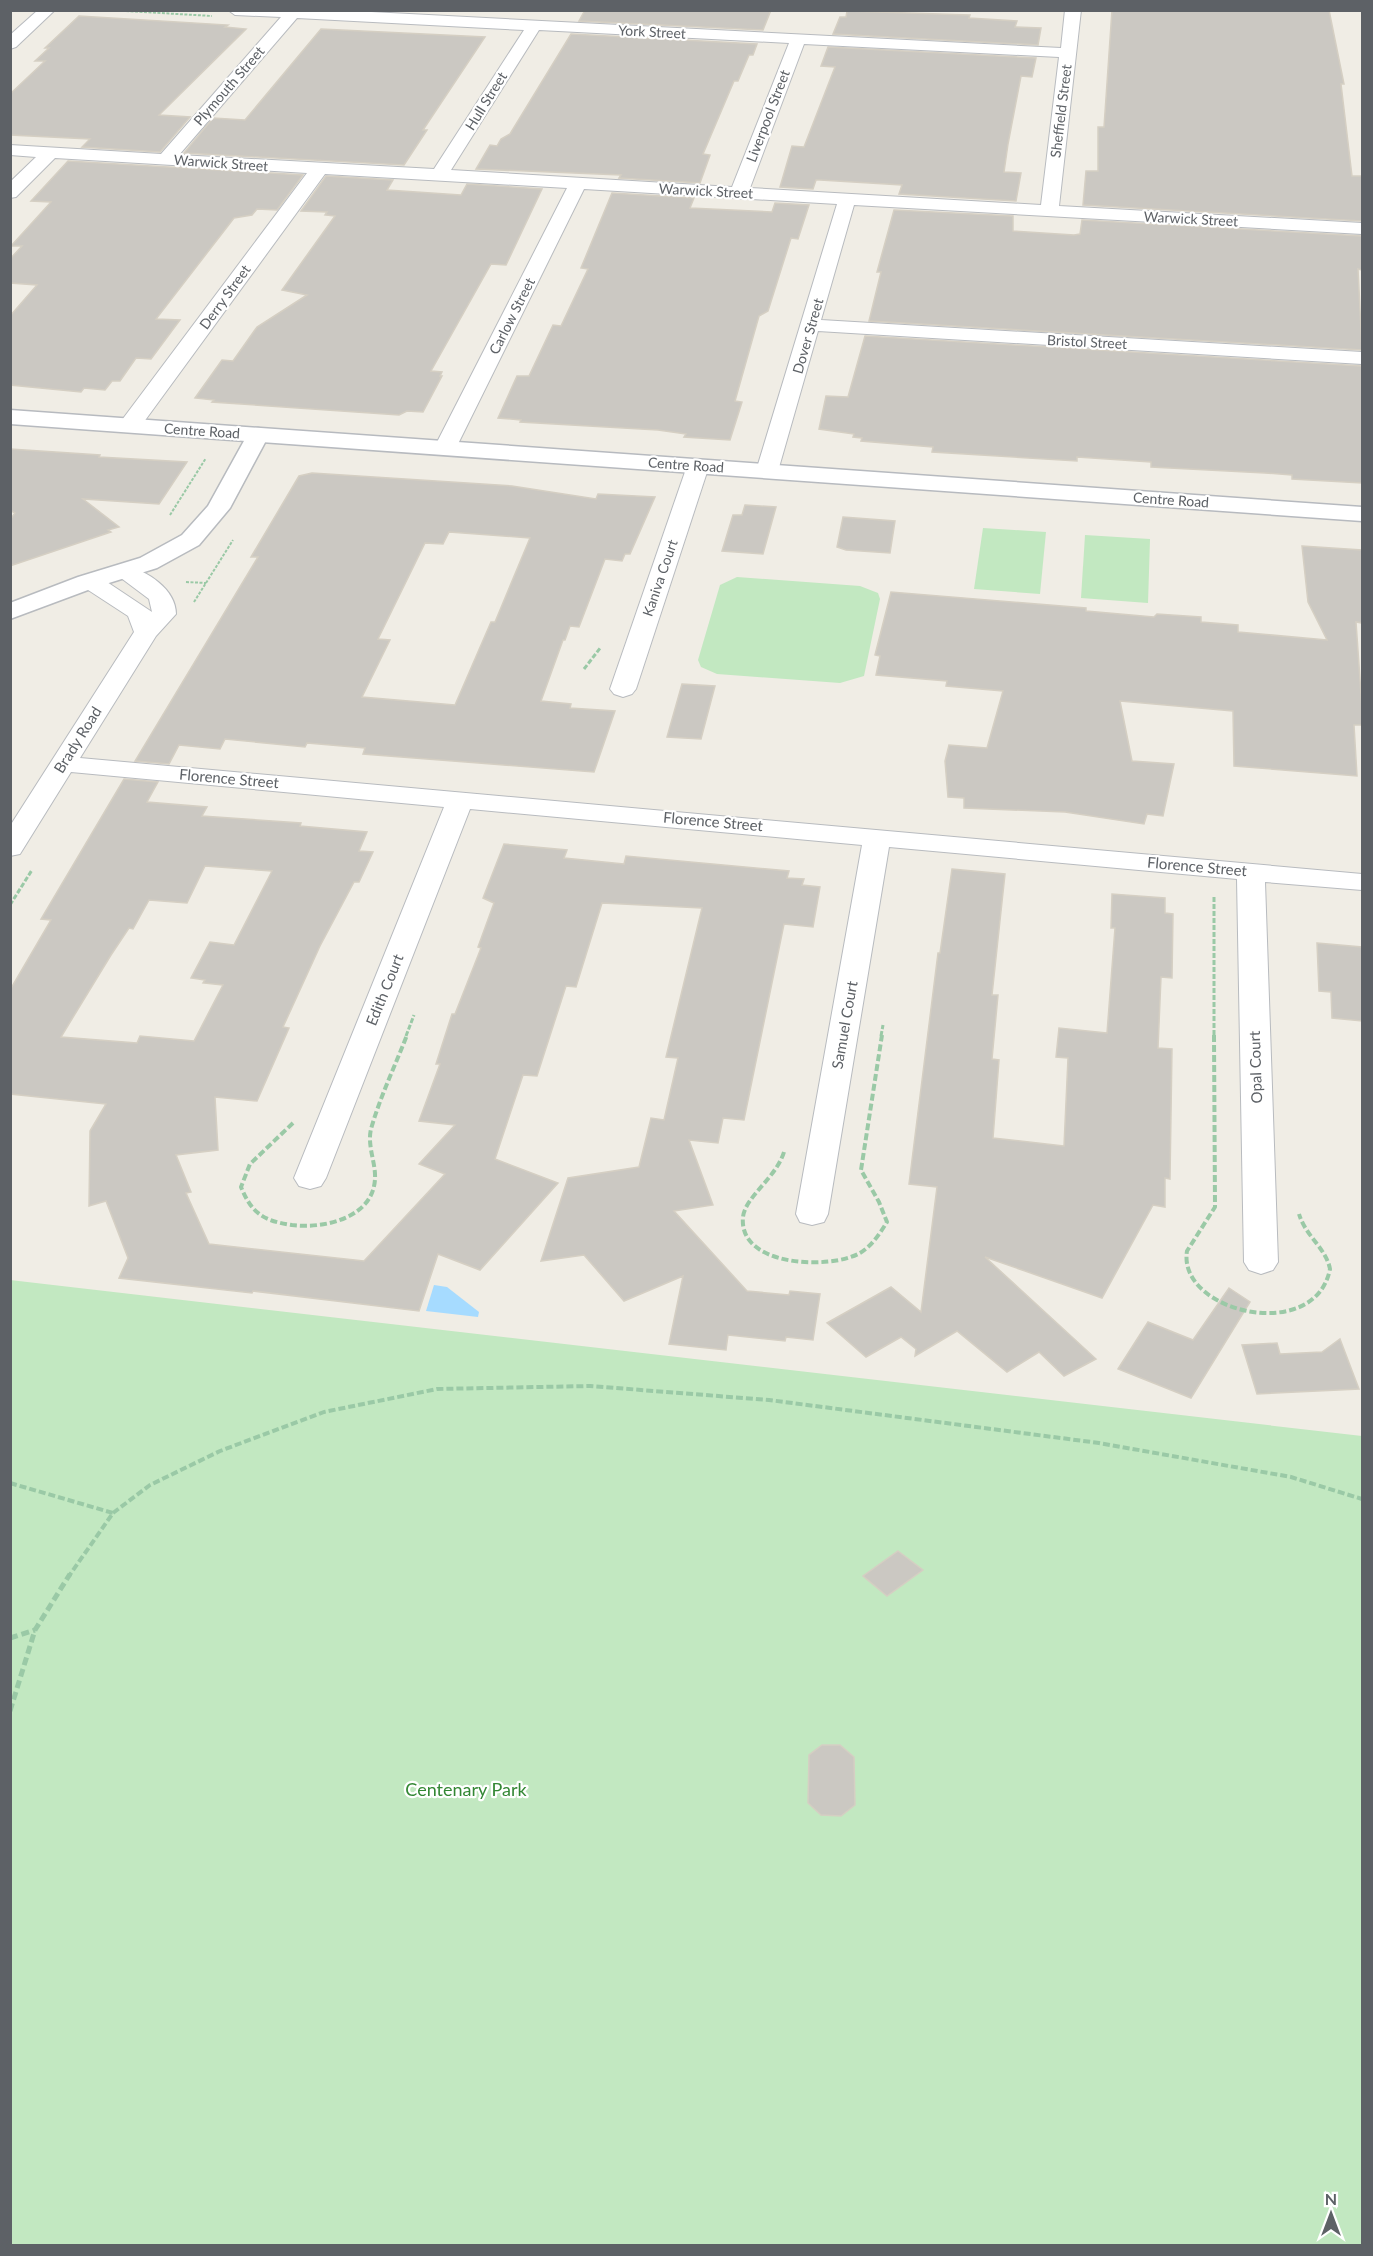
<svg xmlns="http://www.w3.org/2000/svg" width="1373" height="2256" font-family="Lato,sans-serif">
<rect width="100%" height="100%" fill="#f0ede5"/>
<g fill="#c2e8c1">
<path d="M983,528L1046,532L1040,594L974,589Z"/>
<path d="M1085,535L1150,539L1148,603L1081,598Z"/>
<path d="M737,577L860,586L878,593L880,599L864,676L840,683L717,674L701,667L698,660L720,585Z"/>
<path d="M10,1280L1362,1436V2245H11Z"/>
</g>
<path fill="#a6dbff" d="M434,1285L447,1287L479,1312L478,1317L426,1311Z"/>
<g fill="#cbc8c2" stroke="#d5cfc3" stroke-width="1.5" fill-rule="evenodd">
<path d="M585,10H771L763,30L579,21Z"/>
<path d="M1112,10H1329L1344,84H1341L1352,176H1362V221L1083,205L1086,171H1098V127H1104Z"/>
<path d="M847,11L970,15L969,18L1017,21L1015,27L1041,28L1038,45L833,34L840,17H846Z"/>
<path d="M79,16L228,25L225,27L246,29L159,115L190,117L160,152L82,147L90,139L10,135V94L45,61H35L49,48H45Z"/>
<path d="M321,29L485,37L423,130H427L404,165L184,153L213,118L245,120Z"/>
<path d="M571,34L757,44L753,55H749L738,81H734L720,114L703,154L710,155L700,183L619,178L621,175L476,169L490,145L497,146L501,139L510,134Z"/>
<path d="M828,47L1036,58L1032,77L1021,76L1008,144L1004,172L1021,173L1016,201L899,194L902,185L820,180H816L813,189L780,187L792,146L804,147L835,67L821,66Z"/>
<path d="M68,161L303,175L277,210L257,209L252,215L234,218L156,319L180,320L151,359L136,358L120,381H112L105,390L84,388L81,392L10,385V316L37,285L10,283V259L22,246H11L51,202L31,201Z"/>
<path d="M326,176L393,180L387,190L461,195L467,184L542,189L506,265L491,264L431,371L442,372L440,376H442L423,412L407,411L399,415L212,402L214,400L195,398L222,360L233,361L257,327L307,295L282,290L335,216L325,215L327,212L301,211Z"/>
<path d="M612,193L694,198L690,208L772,212L775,203L809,205L798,239L791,238L768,311L759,316L735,401L742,402L730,440L684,437L686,434L658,430L520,422L521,420L498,418L517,376H529L553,325L561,326L588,269L581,268Z"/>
<path d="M894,210L1013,216V231L1074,235L1080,234L1082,220L1362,236V270L1358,269L1362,350L869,321L881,272H877Z"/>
<path d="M865,336L1362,366V483L1292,479V475L1265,473L1151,467V462L1077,457V461L932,452L933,447L861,441L862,438L853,437L854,434L819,429L826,396L848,397Z"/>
<path d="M10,449L100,455L99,457L187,462L159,504L83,499L119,527L108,530L111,532L10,566V520L15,513L10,510Z"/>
<path d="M312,473L512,486L596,499L598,494L655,497L630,554H625L622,561L605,559L579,627L570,626L565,640H563L541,701L571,704L570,708L615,711L594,772L363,754L365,748L307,743L305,747L225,739L220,749L179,745L169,764L135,761L258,557H251L299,476ZM449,532L530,538L495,622H491L455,705L362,697L390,640L378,639L425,543L443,544Z"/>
<path d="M745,505L776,507L763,554L722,551L733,515H742Z"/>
<path d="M843,517L895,521L890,553L846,550L837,547Z"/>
<path d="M1302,546L1362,550V623L1356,622L1362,708V725H1354L1357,776L1234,766L1233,711L1120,701L1132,761L1174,764L1163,816L1147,814L1144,824L1065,812L964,808V798L948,797L945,761L949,745L987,748L1003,691L946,686L947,681L876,675L880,656L875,655L891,592L1086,608V611L1154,617L1157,614L1201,617V622L1238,625V632L1327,640L1308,602Z"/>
<path d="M682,684L715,686L701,739L667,737Z"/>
<path d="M124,779L158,782L147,802L207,807L202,816L301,823L300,826L367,832L359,851L373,852L359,882H354L320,946L283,1027L289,1028L257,1101L215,1097L218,1150L176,1155L191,1192L186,1193L209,1244L364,1261L445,1174L419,1164L455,1125L419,1121L440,1064H436L452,1014H455L481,948L478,947L494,903L483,898L504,844L567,850L564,858L624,864L626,856L789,871L787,878L804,879L802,885L820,887L813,927L784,924L744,1120L723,1118L718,1143L689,1140L713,1205L674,1211L747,1291L789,1295L790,1291L820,1294L813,1340L786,1337L785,1341L728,1335L726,1350L669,1344L683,1276L624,1301L584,1255L541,1261L568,1178L639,1167L651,1118L664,1120L678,1058L666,1057L702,908L602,903L576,987L566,986L537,1076L523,1075L495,1159L558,1183L480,1270L438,1254L419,1311L253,1291L252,1293L119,1278L128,1258L106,1201L89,1206L90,1131L106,1104L10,1094V990L51,920L41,919ZM205,866L272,871L234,945L210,942L191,978L205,980L203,983L223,985L194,1041L140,1036L137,1043L61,1037L111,955L129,928L133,929L149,900L187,903Z"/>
<path d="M952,869L1005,874L992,995H998L992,1059L999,1060L993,1138L1064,1146L1068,1058L1056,1057L1059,1028L1107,1033L1115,928H1111L1112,894L1165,898V913L1173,914L1172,978L1161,977L1158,1048L1172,1049L1170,1179L1165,1178V1207L1153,1205L1102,1298L985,1257L1096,1359L1064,1376L1039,1352L1007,1372L957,1331L915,1356L916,1349L901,1337L866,1357L827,1323L891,1287L921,1312L937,1187L909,1184L938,953H940Z"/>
<path d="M1317,943L1362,947V1021L1332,1018L1331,992L1319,991Z"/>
<path d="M1229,1288L1250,1302L1191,1398L1118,1369L1148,1322L1193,1340Z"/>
<path d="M1340,1339L1359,1389L1257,1394L1242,1345L1277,1343L1280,1354L1322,1352Z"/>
<path d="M898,1551L923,1570L887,1596L863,1576Z"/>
<path d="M822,1745H840L854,1757L855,1805L841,1816L821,1815L808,1803L809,1755Z"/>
</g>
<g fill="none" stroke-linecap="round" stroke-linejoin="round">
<defs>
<g id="minor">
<path d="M38,10H55L16,47L10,49V35Z"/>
<path d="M228,10H333L1061,48L1065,10H1081L1059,206L1362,223V234L854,205L821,320L1362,352V364L818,331L778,471L775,476H759L756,471L837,204L584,189L456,448L453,453H437L434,448L567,188L325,174L138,430H122L119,425L122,420L307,173L55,158L16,197L10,198V182L36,157L10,155V145L161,154L281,17L235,15ZM297,18L524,30L434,169L179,155ZM539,30L789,43L732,187L451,170ZM804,44L1059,57L1041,205L750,188Z"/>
<path d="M698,459L706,461L709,466L636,689L632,694L623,697L614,694L610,689L687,466L690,461Z"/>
<path d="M125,565C147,571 176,589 176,614L156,636L80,758L1362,874V890L1265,882L1278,1262L1273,1270L1261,1274L1249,1270L1244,1262L1237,879L889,847L828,1214L824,1222L812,1225L800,1222L796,1214L862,845L470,809L326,1178L321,1186L310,1189L299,1186L294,1178L444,807L71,772L20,854L10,856V826L134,632L128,616L82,586L78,581L82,576H98L152,612L149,599L113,572L117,567Z"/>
</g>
<path id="tertiary" d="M258,428L266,430L269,435L230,508L199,545L157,568L96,587L10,619V603L78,577L140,558L182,535L208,506L250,430Z"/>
<path id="secondary" d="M10,410L1362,507V521L10,424Z"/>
</defs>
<use href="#minor" stroke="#b8bbbf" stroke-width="2"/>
<use href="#tertiary" stroke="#b8bbbf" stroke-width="3"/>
<use href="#secondary" stroke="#b7babf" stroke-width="3"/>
<g stroke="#9ac9a6" stroke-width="2" stroke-dasharray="3 1.5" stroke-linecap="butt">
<path d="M108,10L212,16"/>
<path d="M170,515L206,458"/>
<path d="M186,582L206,583"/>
<path d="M194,602L233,540"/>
</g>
<g stroke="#9ac9a6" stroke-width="3" stroke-dasharray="5 2" stroke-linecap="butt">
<path d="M584,669L601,647"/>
<path d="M1214,897V1036"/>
<path d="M10,905L32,870"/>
<path d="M406,1036L414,1015"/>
<path d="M881,1036L883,1025"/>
</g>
<g stroke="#9ac9a6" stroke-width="4" stroke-dasharray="7 3" stroke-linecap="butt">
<path d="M1214,1035L1215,1207L1187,1251C1177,1312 1315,1345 1330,1269C1326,1248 1306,1237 1299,1214"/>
<path d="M293,1123L250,1164L241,1187C252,1214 264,1221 292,1225C324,1229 373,1218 375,1179C376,1163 367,1146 371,1129C380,1097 395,1066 407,1035"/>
<path d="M784,1152C776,1178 745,1197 743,1217C738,1267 830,1270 860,1253C872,1246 880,1233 887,1222L879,1202L861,1170L882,1035"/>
<path d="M10,1483L113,1513L69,1576"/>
<path d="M113,1513L150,1485L220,1451L324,1412L437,1389L590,1386L769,1400L1099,1443L1291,1477L1362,1499"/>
</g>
<g stroke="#9ac9a6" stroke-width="5" stroke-dasharray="8 4" stroke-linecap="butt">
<path d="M10,1638L35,1630"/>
<path d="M10,1711L35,1630L70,1574"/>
</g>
<use href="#minor" fill="#fff" fill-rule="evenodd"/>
<use href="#tertiary" fill="#fff" fill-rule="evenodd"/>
<use href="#secondary" fill="#fff" fill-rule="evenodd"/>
</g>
<g text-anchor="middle" stroke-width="4.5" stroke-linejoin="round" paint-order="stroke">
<g font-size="14" fill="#5d6166" stroke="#fff">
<text transform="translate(652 32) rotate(3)" y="5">York Street</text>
<text transform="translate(229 86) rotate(-49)" y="5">Plymouth Street</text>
<text transform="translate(486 101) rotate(-58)" y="5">Hull Street</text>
<text transform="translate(1061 111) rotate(-83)" y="5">Sheffield Street</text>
<text transform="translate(768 116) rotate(-69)" y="5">Liverpool Street</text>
<text transform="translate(221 163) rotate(4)" y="5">Warwick Street</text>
<text transform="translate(706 191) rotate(3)" y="5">Warwick Street</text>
<text transform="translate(1191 219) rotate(3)" y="5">Warwick Street</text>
<text transform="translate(225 297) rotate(-54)" y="5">Derry Street</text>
<text transform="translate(512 316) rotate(-63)" y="5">Carlow Street</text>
<text transform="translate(808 336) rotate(-74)" y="5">Dover Street</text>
<text transform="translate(1087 342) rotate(3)" y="5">Bristol Street</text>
<text transform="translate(202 431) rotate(4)" y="5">Centre Road</text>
<text transform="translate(686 465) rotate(4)" y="5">Centre Road</text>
<text transform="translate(1171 500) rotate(4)" y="5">Centre Road</text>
<text transform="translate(660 578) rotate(-71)" y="5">Kaniva Court</text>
</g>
<g font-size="15" fill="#5d6166" stroke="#fff">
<text transform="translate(78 740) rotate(-58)" y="5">Brady Road</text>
<text transform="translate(229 779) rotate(5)" y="5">Florence Street</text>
<text transform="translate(713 822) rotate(5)" y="5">Florence Street</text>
<text transform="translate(1197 867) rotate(5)" y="5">Florence Street</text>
<text transform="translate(385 990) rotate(-68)" y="5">Edith Court</text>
<text transform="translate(845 1025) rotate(-80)" y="5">Samuel Court</text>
<text transform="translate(1256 1067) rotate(-92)" y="5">Opal Court</text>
</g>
<g font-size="18" fill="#338734" stroke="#fff">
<text x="466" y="1796">Centenary Park</text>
</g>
</g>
<rect width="1373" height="2256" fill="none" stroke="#5d6166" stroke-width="24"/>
<g transform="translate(1331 2214)" stroke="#ffffff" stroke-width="4.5" paint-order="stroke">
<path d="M0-4.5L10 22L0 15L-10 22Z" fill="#5d6166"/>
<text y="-9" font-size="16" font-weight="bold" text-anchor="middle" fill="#5d6166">N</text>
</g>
</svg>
